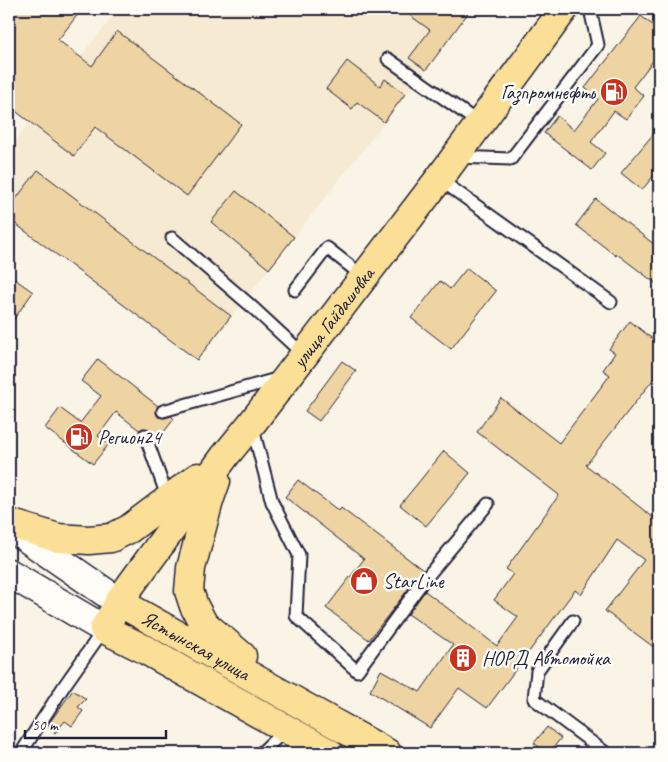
<svg xmlns="http://www.w3.org/2000/svg" width="668" height="762" font-family="Caveat,sans-serif">
<rect width="100%" height="100%" fill="#faf4e6"/>
<filter id="ink" filterUnits="userSpaceOnUse"><feTurbulence type="fractalNoise" baseFrequency=".02" numOctaves="2"/><feDisplacementMap in="SourceGraphic" scale="10" xChannelSelector="R" yChannelSelector="G"/><feConvolveMatrix kernelMatrix="1 2 1 2 8 2 1 2 1" color-interpolation-filters="sRGB"/></filter>
<g filter="url(#ink)">
<path fill="#f6ead2" d="M119,9H472L426,70L197,360L9,219V149L80,57Z"/>
<g fill="#eed3a3" stroke="#22223b">
<path d="M9,9H82L58,40L92,66L117,31L241,124L187,196L95,127L74,156L9,106Z"/>
<path d="M401,9H471L426,70L409,58L430,30Z"/>
<path d="M641,16L659,30V53L633,87L644,96L626,119L614,111L591,142L605,153L592,170L544,133L557,116L574,130L598,99L585,88Z"/>
<path d="M347,61L380,86L385,79L405,94L384,122L357,102L352,109L326,89Z"/>
<path d="M659,127V169L642,190L621,173Z"/>
<path d="M38,170L231,316L197,360L9,219V208Z"/>
<path d="M236,191L294,237L269,269L211,222Z"/>
<path d="M596,199L659,248V286L617,254L616,256L576,225Z"/>
<path d="M467,268L496,291L451,349L411,318L440,281L450,289Z"/>
<path d="M9,275L33,292L9,326Z"/>
<path d="M630,321L659,344V372L586,465L659,522V651L605,611L644,560L617,540L581,595L575,590L487,708L459,688L430,728L370,691L381,670L420,692L453,645L408,614L425,591L497,646L518,617L494,600L513,574L506,569L559,495L477,432L501,398L559,443L610,375L603,370L615,353L609,349Z"/>
<path d="M98,359L158,406L156,413L158,417L165,418L171,416L174,419L156,442L152,432L149,429L143,428L139,430L116,412L98,436L109,444L93,464L45,428L60,408L80,423L101,396L81,381Z"/>
<path d="M342,361L356,371L319,421L305,411Z"/>
<path d="M444,451L470,473L426,526L400,505Z"/>
<path d="M298,480L339,511L341,508L423,570L369,640L326,608L364,559L285,497Z"/>
<path d="M73,690L86,699L78,707L83,711L72,726L65,721L55,733L47,726Z"/>
<path d="M547,727L561,738L549,753H547L534,743Z"/>
</g>
<g fill="none" stroke-linecap="round" stroke-linejoin="round">
<defs>
<g id="service">
<path d="M388,59L479,123"/>
<path d="M456,157L511,159L598,45L590,9"/>
<path d="M439,179L611,302"/>
<path d="M172,238L250,305L304,355"/>
<path d="M295,290L327,248L364,277"/>
<path d="M163,411L280,378"/>
<path d="M252,425L272,502L299,555L296,616L357,671L421,584L488,504"/>
<path d="M145,435L168,499"/>
<path d="M573,621L537,671L534,699L606,753"/>
<path d="M21,753L64,686L104,629"/>
<path d="M261,753L286,729"/>
</g>
<g id="secondary">
<path d="M9,526L119,602"/>
<path d="M9,573L104,629"/>
</g>
<g id="primary">
<path d="M216,481L209,501L191,568L189,591L194,606L203,623L242,656"/>
<path d="M9,523L58,538L89,540L111,538L129,529L198,477"/>
<path id="s1" d="M119,602L387,753"/>
<path id="s2" d="M329,753L142,648L104,629L119,602L130,586L225,456L252,423L439,179L564,9"/>
</g>
</defs>
<use href="#service" stroke="#22223b" stroke-width="15"/>
<use href="#secondary" stroke="#22223b" stroke-width="31"/>
<use href="#primary" stroke="#22223b" stroke-width="31"/>
<use href="#service" stroke="#fdfcf7" stroke-width="11"/>
<use href="#secondary" stroke="#fdfcf7" stroke-width="28"/>
<use href="#primary" stroke="#fbdf96" stroke-width="28"/>
</g>
</g>
<defs>
<symbol id="fuel-disc" viewBox="-11 -11 22 22"><circle r="9.5" fill="#c8321e" stroke="#fdfcf7"/><path d="M-5.5-6h7V0h2V4h1.3V-2.5L3-4.5l.8-.8L6-3V5H2.5V1h-1V6h-7ZM-4.2-4.7v3.2H.2V-4.7Z" fill="#fff"/></symbol>
<symbol id="shop-disc" viewBox="-11 -11 22 22"><circle r="9.5" fill="#c8321e" stroke="#fdfcf7"/><path d="M-5-2.5h2.3a2.7 3.5 0 0 1 5.4 0H5L5.5 6h-11ZM-1.5-2.5h3a1.5 2.3 0 0 0-3 0Z" fill="#fff"/></symbol>
<symbol id="building-disc" viewBox="-11 -11 22 22"><circle r="9.5" fill="#c8321e" stroke="#fdfcf7"/><path d="M-4-6H4V6H1V3H-1V6H-4ZM-2.5-4.3h1.7v1.8h-1.7ZM.8-4.3h1.7v1.8H.8ZM-2.5-1h1.7V.8h-1.7ZM.8-1h1.7V.8H.8Z" fill="#fff"/></symbol>
</defs>
<g fill-rule="evenodd">
<use href="#fuel-disc" x="598" y="76" width="32" height="32"/>
<use href="#fuel-disc" x="63" y="421" width="32" height="32"/>
<use href="#shop-disc" x="348" y="565" width="32" height="32"/>
<use href="#building-disc" x="447" y="642" width="32" height="32"/>
</g>
<g text-anchor="middle" stroke-width="5" stroke-linejoin="round" paint-order="stroke">
<g font-size="20" fill="#22223b" stroke="#fdfcf7" text-anchor="start">
<text x="595" y="99" text-anchor="end">Газпромнефть</text>
<text x="98" y="444">Регион24</text>
<text x="383" y="588">StarLine</text>
<text x="482" y="665">НОРД Автомойка</text>
</g>
<g font-size="20" fill="#22223b" stroke="#fdfcf7">
<text dy="7" stroke="none"><textPath href="#s2" startOffset="644">улица Гайдашовка</textPath></text>
<text dy="7" stroke="none"><textPath href="#s1" startOffset="88">Ястынская улица</textPath></text>
</g>
</g>
<rect width="668" height="762" fill="none" stroke="#fdfcf7" stroke-width="30"/>
<rect x="15" y="15" width="638" height="732" fill="none" stroke="#22223b" stroke-width="2" filter="url(#ink)"/>
<path d="M25 730v8h141v-8" fill="none" stroke="#22223b" stroke-width="2.5"/>
<text x="32" y="730" font-size="15" fill="#22223b" stroke="#fdfcf7" stroke-width="4" paint-order="stroke">50 m</text>
</svg>
